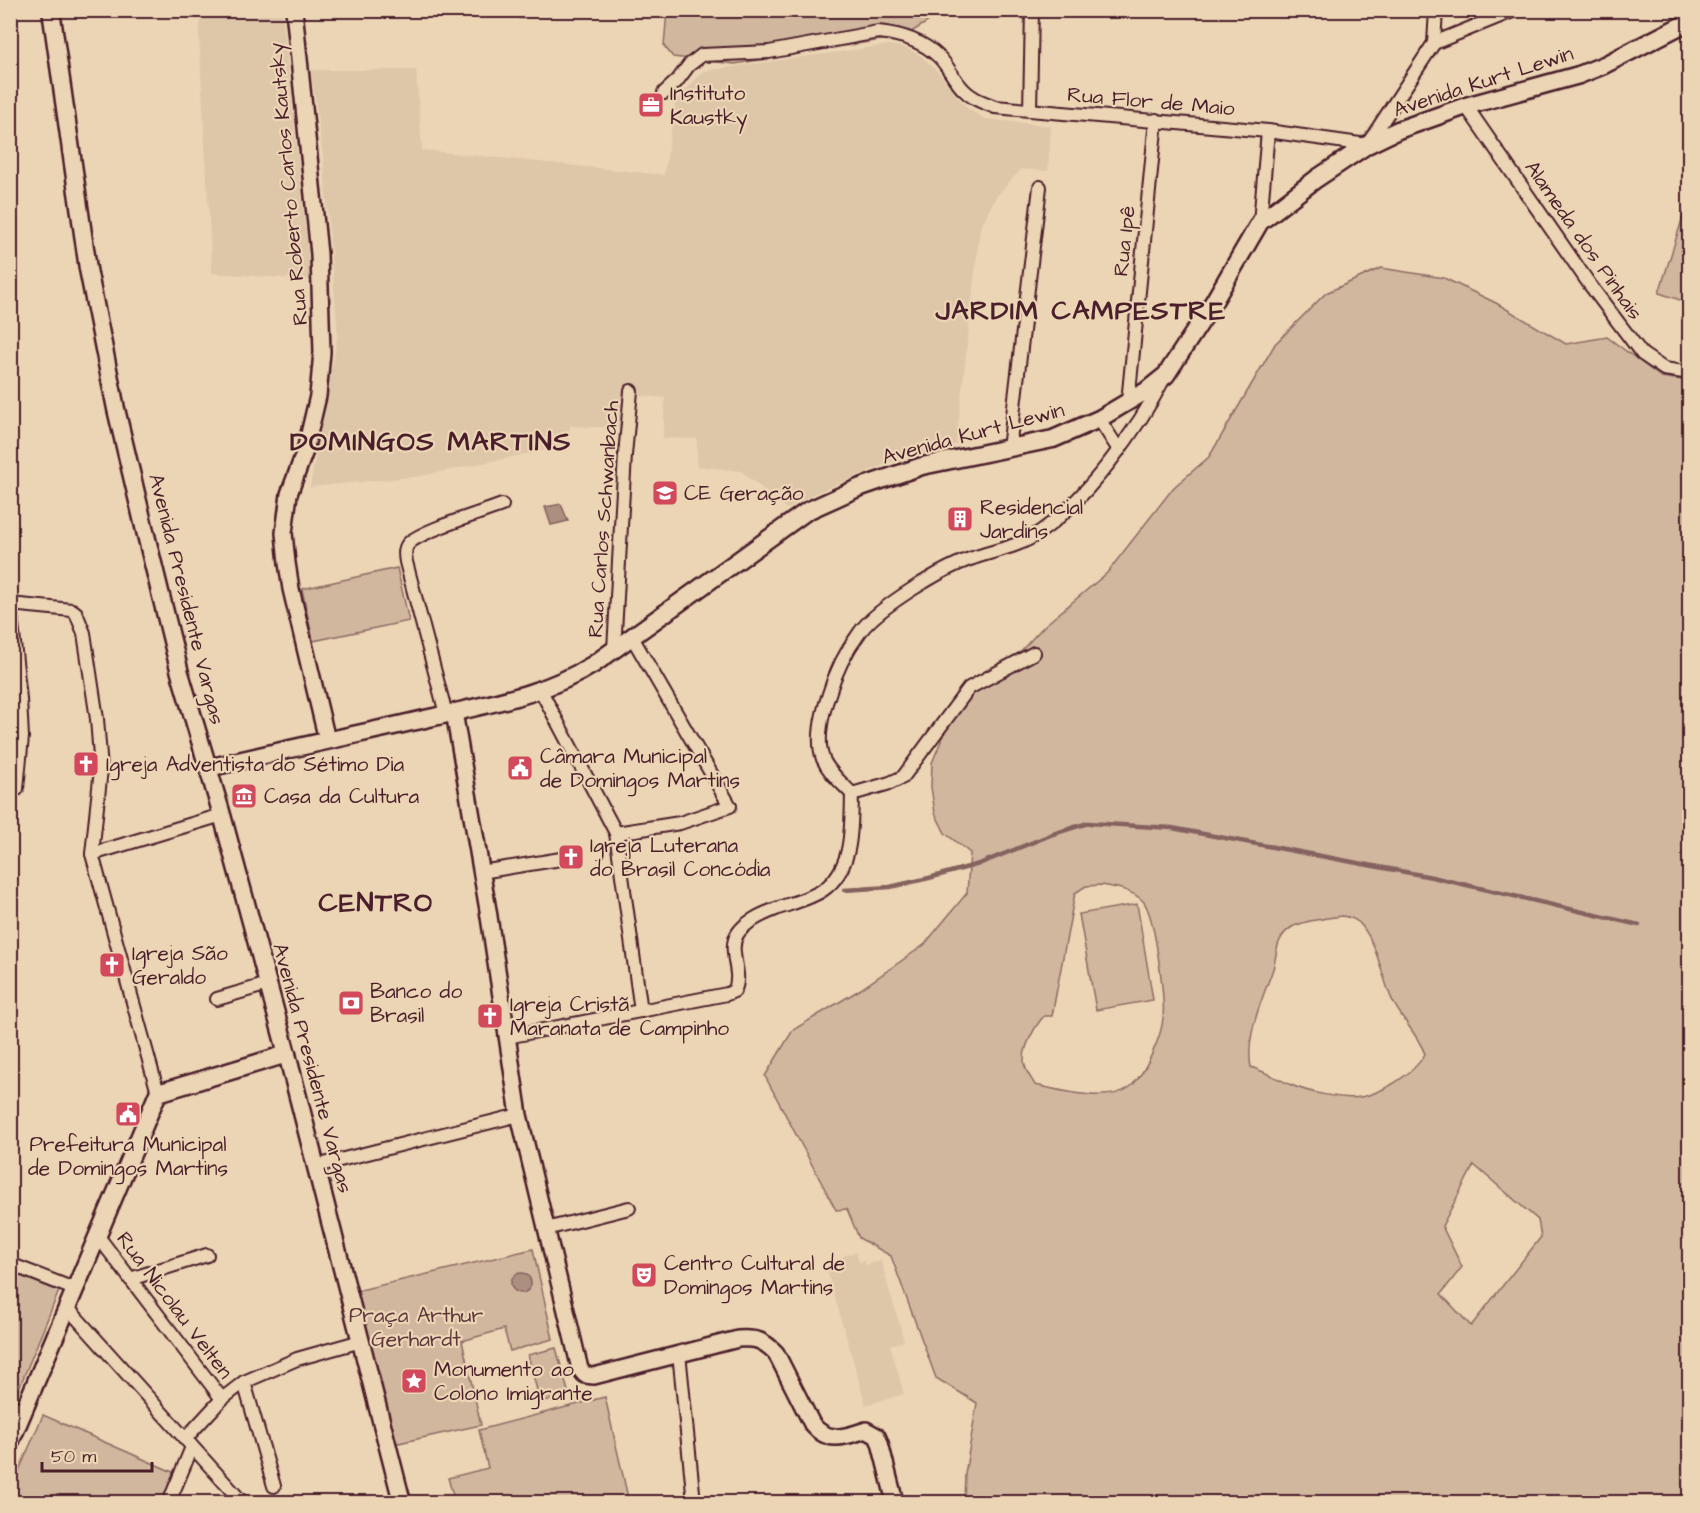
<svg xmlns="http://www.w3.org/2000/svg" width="1700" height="1513" font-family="'Architects Daughter',sans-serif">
<rect width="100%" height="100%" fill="#ebd5b4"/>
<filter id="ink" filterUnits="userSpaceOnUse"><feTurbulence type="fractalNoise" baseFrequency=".0167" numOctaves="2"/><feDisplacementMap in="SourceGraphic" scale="12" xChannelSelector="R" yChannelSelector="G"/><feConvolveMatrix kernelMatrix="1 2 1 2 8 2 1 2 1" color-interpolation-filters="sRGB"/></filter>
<g filter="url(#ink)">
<g fill="#dec6a9">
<path d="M202,11H282L311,280L212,273L199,33Z"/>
<path d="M889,45L906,48L921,56L937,71L968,109L985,119L1051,126L1048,171L1021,169L995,198L980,228L956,444L888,463L813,494L787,509L741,471L697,466V439L663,438L665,398L623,394L620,428L570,426L568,445L421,476L310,487L338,335L323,156L311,70H416L422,150L664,175L676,100L704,71Z"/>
<path d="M856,1252L859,1262L864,1261L865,1265L881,1261L904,1341L890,1345L904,1394L866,1405L826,1267L844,1262L843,1256Z"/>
</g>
<g fill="#d0b79e" stroke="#8d6b64" stroke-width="1.5" fill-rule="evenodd">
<path d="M667,11H945L905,36L735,64L673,57L664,46Z"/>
<path d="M1686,207L1690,208L1689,303L1659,293Z"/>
<path d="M1381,268L1444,278L1496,303L1566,344L1607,337L1661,377L1689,381V1502H964L965,1474L977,1403L936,1378L891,1256L859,1238L847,1209L836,1210L765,1076L793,1030L861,989L924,945L967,893L970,853L945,833L935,813L931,787L932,763L953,712L971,682L987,670L1019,653L1044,626L1107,573L1174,487L1209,457L1275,344L1326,293ZM1101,885C1115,887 1132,890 1143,901C1155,914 1165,998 1163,1018C1162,1036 1144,1076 1130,1087C1107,1104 1060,1090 1035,1085C1031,1078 1023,1068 1024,1059C1024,1046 1035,1026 1044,1016H1052L1075,893L1086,886ZM1342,916C1351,918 1357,919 1362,926C1376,943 1382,975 1390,995C1398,1016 1417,1032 1425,1054C1417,1068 1404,1077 1391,1085C1382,1090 1372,1095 1361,1097C1343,1100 1306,1092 1289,1084C1276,1078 1265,1072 1251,1067C1245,1038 1262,999 1272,972C1278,957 1273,939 1292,927C1305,920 1328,918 1342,916ZM1474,1165L1538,1220L1541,1237L1471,1326L1441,1294L1462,1267L1442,1226Z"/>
<path d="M397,568L409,621L313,641L302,589Z"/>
<path d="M1137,904L1153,1000L1096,1010L1079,914Z"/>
<path d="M533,1249L553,1339L510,1351L504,1329L462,1341L481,1425L394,1444L356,1291Z"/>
<path d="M10,1272L59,1291L15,1398L10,1396Z"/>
<path d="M556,1348L569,1395L540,1402L528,1355Z"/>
<path d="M605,1397L629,1502H455L448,1478L488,1468L479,1430Z"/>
<path d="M43,1415L175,1473L162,1502H11V1489Z"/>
</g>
<g fill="#ad8f80" stroke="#85625e" stroke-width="1.5">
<path d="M561,504L568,521L551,525L545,507Z"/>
<circle cx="521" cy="1283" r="10"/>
</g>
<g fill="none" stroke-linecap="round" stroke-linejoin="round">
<path stroke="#85625e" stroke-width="4.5" d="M844,890L890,887L929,878L979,864L1053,834L1088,823L1172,828L1432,877L1639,925"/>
<defs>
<g id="minor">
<path d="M518,10L521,11"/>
<path d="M1434,43L1515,10"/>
<path d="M664,93L677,81L689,65L702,55L769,52L878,32C899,34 922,41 938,56C948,65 953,79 963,89C972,99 983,102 995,107L1268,131L1367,145L1434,43L1436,10"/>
<path d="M1466,106L1590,285L1642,354L1664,369L1690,373"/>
<path d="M1030,110L1032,10"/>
<path d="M1260,222L1268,131"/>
<path d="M1128,402L1156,120"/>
<path d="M1099,419L1119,450"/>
<path d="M1009,449L1040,187"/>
<path d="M10,604L72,610L76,613L84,633L97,719L101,769L92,854L158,1093"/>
<path d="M10,605L20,699L22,737L17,789"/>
<path d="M614,650L625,455L631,391"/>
<path d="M540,689L616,833L641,1011"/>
<path d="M446,714L406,562C405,556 404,549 408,544C419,531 484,512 502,505"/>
<path d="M852,794C842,783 829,773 823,759C816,741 822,714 828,697C835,673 845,652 860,632C877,608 944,567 973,558C996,550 1019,547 1040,532C1086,500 1139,428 1164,378"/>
<path d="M852,794L890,783L903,777L969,688L1034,653"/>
<path d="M616,833L680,823L730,806L632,637"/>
<path d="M92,854L222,815"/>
<path d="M481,872L567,858"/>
<path d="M217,999L268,984"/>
<path d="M507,1037L727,994L734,991C744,973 726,951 738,933C746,921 763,914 776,909C789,904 812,898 823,890C854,868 851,827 852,794"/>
<path d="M316,1166L519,1115"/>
<path d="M546,1229L629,1208"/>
<path d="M97,1235L222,1399"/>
<path d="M10,1264L74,1289"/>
<path d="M130,1279L207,1255"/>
<path d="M67,1307L242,1502"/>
<path d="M679,1353L694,1502"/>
<path d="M244,1382L274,1486"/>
<path d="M10,1405L24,1411"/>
<path d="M185,1439L222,1399L244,1382L297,1359L361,1341"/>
<path d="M169,1502L192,1447"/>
</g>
<g id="tertiary">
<path d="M294,10L319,254L322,352L318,396L305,451L289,494L284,533L287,563L291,589L327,740"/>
<path d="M454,712L488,910L519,1115L580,1369L585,1375L594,1376L738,1339C757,1338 763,1340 776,1353L812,1424C828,1444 845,1437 866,1430L877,1436L880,1443L895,1502"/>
</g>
<g id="secondary">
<path d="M51,10L88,269L116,409L145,531L180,673L222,815L287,1054L402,1502"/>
<path d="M208,768C283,750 359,734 434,717C488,704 547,694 594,664L807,511L858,488L922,466L1053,439L1099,419L1146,391L1166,375L1210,308L1260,222L1316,179L1367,145L1398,130L1466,106L1579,75L1604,65L1690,21"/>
<path d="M10,1443L158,1093L287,1054"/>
</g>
</defs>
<use href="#minor" stroke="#4a1f2b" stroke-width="16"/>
<use href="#tertiary" stroke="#4a1f2b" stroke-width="20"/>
<use href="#secondary" stroke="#4a1f2b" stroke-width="21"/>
<use href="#minor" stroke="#ebd5b4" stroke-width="12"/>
<use href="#tertiary" stroke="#ebd5b4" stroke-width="15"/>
<use href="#secondary" stroke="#ebd5b4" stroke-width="16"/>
</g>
</g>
<defs>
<symbol id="office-square" viewBox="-11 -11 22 22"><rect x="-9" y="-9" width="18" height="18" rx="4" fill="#d1495b" stroke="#ebd5b4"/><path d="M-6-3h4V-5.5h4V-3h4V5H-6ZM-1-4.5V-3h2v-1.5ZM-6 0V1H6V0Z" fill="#fff"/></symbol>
<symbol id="school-square" viewBox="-11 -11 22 22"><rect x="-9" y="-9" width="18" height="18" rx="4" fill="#d1495b" stroke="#ebd5b4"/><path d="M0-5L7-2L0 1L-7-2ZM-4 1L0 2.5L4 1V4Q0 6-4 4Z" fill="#fff"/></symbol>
<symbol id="building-square" viewBox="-11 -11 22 22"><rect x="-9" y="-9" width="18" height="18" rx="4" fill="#d1495b" stroke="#ebd5b4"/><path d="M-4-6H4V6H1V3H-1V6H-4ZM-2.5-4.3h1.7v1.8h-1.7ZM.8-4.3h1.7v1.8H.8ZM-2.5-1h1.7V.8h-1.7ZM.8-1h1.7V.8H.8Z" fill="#fff"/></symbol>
<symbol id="church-square" viewBox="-11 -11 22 22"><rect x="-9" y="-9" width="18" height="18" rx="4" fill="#d1495b" stroke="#ebd5b4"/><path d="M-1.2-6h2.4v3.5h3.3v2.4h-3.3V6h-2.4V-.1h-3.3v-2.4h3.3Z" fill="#fff"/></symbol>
<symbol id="civic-square" viewBox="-11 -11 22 22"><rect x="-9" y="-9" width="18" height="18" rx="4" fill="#d1495b" stroke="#ebd5b4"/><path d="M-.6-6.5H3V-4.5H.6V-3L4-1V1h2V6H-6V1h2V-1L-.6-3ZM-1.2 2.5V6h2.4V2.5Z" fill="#fff"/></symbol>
<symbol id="museum-square" viewBox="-11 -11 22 22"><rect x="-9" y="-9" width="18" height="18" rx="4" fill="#d1495b" stroke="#ebd5b4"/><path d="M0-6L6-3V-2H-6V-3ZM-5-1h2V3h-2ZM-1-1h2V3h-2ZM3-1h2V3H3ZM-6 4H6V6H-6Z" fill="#fff"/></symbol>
<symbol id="bank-square" viewBox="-11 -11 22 22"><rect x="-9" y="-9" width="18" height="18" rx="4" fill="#d1495b" stroke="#ebd5b4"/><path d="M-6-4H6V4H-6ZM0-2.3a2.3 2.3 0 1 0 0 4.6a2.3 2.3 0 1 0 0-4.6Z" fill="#fff"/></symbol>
<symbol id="theatre-square" viewBox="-11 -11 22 22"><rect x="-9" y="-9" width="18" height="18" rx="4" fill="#d1495b" stroke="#ebd5b4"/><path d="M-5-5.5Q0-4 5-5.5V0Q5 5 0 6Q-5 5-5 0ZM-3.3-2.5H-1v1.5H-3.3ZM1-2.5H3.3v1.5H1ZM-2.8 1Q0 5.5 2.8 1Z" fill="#fff"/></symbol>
<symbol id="sight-square" viewBox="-11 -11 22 22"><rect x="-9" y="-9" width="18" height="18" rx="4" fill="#d1495b" stroke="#ebd5b4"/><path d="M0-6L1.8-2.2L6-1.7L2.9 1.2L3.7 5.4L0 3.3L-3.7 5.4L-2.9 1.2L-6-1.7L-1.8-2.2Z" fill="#fff"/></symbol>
</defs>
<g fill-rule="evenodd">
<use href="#office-square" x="636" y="90" width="30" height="30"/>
<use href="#school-square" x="650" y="478" width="30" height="30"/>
<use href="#building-square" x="945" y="504" width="30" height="30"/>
<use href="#church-square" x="71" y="749" width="30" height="30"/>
<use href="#civic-square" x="505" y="753" width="30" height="30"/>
<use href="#museum-square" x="229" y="781" width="30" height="30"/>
<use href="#church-square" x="556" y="842" width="30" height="30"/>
<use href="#church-square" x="97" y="950" width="30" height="30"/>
<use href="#bank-square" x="336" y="988" width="30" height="30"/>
<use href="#church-square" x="475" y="1001" width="30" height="30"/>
<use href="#civic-square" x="113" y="1099" width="30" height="30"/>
<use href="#theatre-square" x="629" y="1260" width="30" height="30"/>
<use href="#sight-square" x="399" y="1366" width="30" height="30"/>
</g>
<g text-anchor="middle" stroke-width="4.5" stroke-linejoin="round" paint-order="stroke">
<g font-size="21" fill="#4a1f2b" stroke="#ebd5b4">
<text transform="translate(1483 81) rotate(-18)" y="7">Avenida Kurt Lewin</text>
<text transform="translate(1151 101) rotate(5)" y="7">Rua Flor de Maio</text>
<text transform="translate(288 184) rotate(-95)" y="7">Rua Roberto Carlos Kautsky</text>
<text transform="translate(1584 240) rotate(55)" y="7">Alameda dos Pinhais</text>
<text transform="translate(1124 241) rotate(-84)" y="7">Rua Ipê</text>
<text transform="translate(973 433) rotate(-15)" y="7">Avenida Kurt Lewin</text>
<text transform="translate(603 519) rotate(-86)" y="7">Rua Carlos Schwanbach</text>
<text transform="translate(187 599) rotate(76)" y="7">Avenida Presidente Vargas</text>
<text transform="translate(313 1068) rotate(75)" y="7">Avenida Presidente Vargas</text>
<text transform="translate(175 1305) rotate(53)" y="7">Rua Nicolau Velten</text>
</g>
<g font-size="21" fill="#4a1f2b" stroke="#ebd5b4" text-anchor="start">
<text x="670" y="100">Instituto<tspan x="670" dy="24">Kaustky</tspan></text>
<text x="684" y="500">CE Geração</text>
<text x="980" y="514">Residencial<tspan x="980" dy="24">Jardins</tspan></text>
<text x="540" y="763">Câmara Municipal<tspan x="540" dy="24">de Domingos Martins</tspan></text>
<text x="106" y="771">Igreja Adventista do Sétimo Dia</text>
<text x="264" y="803">Casa da Cultura</text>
<text x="590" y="852">Igreja Luterana<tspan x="590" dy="24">do Brasil Concódia</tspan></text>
<text x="132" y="960">Igreja São<tspan x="132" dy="24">Geraldo</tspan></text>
<text x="370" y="998">Banco do<tspan x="370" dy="24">Brasil</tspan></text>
<text x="510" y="1011">Igreja Cristã<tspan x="510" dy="24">Maranata de Campinho</tspan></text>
<text x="128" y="1151" text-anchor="middle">Prefeitura Municipal<tspan x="128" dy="24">de Domingos Martins</tspan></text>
<text x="664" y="1270">Centro Cultural de<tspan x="664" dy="24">Domingos Martins</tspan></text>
<text x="434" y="1376">Monumento ao<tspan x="434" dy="24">Colono Imigrante</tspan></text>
</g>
<g font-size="21" fill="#5e363c" stroke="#ebd5b4">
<text x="416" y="1322">Praça Arthur<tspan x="416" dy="24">Gerhardt</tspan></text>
</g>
<g font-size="27" font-weight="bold" letter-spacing="1.5" fill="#4a1f2b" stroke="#ebd5b4">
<text x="1081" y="319">JARDIM CAMPESTRE</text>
<text x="431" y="450">DOMINGOS MARTINS</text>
<text x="376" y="911">CENTRO</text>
</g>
</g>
<rect width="1700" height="1513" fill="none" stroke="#ebd5b4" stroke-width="36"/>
<rect x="18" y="18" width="1664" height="1477" fill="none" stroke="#4a1f2b" stroke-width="2" filter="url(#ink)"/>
<path d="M42 1462v9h110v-9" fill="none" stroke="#4a1f2b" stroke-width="3"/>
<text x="51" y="1462" font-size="18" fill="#4a1f2b" stroke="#ebd5b4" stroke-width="4.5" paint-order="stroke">50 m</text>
</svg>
